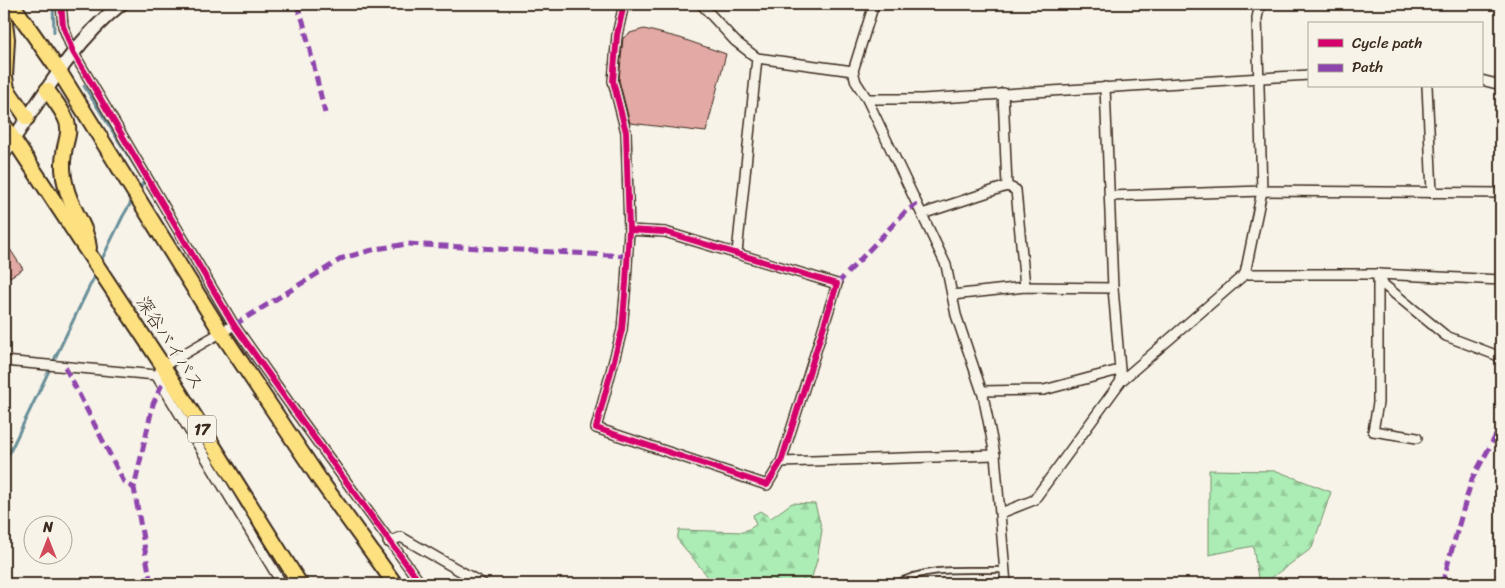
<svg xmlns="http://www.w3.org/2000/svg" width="1505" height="588" font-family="Sriracha,'Klee One',sans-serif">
<defs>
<pattern id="forest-firs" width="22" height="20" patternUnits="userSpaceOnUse" patternTransform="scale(1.25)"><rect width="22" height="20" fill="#acedb5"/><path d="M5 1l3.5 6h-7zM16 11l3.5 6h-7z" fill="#95cb9b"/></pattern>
</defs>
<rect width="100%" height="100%" fill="#f7f3e8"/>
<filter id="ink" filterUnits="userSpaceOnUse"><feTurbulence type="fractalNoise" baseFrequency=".02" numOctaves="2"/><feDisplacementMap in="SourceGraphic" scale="10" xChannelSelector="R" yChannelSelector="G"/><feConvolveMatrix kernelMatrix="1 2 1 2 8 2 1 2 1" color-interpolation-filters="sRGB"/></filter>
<g filter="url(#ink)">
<g fill="url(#forest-firs)" stroke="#748c6a">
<path d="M1209,470L1277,471L1331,492L1312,548L1263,584H1259L1253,546L1209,555Z"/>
<path d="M792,503L815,504L822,530L817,560L810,584H714L677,539L679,530L743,532L756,525L753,515L760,511L771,518Z"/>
</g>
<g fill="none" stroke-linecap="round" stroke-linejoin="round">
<g stroke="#6b909a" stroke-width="3">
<path d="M53,4L54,32"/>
<path d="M84,86L144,181L138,192"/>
<path d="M100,263L123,216L133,199"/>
<path d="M4,464L96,273"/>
</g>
</g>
<g fill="#e3a9a4" stroke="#3b2a1e">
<path d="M644,29L680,38L726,54L706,132L630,123L619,80L623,38L630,33Z"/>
<path d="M4,240L23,269L10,277L4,268Z"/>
</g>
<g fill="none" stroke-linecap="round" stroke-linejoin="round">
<defs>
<path id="service" d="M896,584C927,565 970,571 1005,570"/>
<g id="minor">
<path d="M61,4L63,26L73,52L234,325L294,410L421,584"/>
<path d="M624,4L617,35L613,81L626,132L629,230L626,283L622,330L596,428L767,485L781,462L837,284L665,232L629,230"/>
<path d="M701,4L735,41L757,58L853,71"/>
<path d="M874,4L853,71L856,82L867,99L946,265L956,315L983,395L995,455L1006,584"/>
<path d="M1481,80L1501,85"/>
<path d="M1427,86L1432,193"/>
<path d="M1105,87L1113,288L1121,381"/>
<path d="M1003,93L1007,186L1016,190L1025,287"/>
<path d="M867,99H922L1309,75"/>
<path d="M1110,196L1262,191L1501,193"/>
<path d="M922,214L1007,186"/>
<path d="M737,253L757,58"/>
<path d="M1245,274H1378L1501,280"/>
<path d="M1378,274V403L1373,431L1417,438"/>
<path d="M1380,277L1384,285L1446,336L1501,357"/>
<path d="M952,295L1025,287L1113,288"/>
<path d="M4,361L156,375"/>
<path d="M160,370L163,366L234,325"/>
<path d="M156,375L282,584"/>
<path d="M982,391L1044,390L1119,370"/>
<path d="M781,462L995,455"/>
<path d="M1001,513L1034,500L1121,381L1245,274L1262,191L1257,18L1260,4"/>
<path d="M388,542L401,537L483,584"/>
</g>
<path id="secondary" d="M4,153C40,101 71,44 121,4"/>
<g id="trunk">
<path d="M12,4L59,71L221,332L320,480L395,584"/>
<path d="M4,16L7,39L5,77L7,89L27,118"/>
<path d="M47,90C54,100 63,110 67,122C71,133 65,142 64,153C62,164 63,176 66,187C71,209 87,226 89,248"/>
<path d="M4,125L163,366L300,584"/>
</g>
</defs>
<use href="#service" stroke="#3b2a1e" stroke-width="8"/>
<use href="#minor" stroke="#3b2a1e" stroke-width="12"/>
<use href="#secondary" stroke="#3b2a1e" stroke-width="16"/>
<use href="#trunk" stroke="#3b2a1e" stroke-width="18"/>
<use href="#service" stroke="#f7f3e8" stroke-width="4.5"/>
<use href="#minor" stroke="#f7f3e8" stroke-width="9"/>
<use href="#secondary" stroke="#f7f3e8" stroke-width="12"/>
<use href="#trunk" stroke="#fde080" stroke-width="14"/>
<g stroke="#8e44ad" stroke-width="5" stroke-dasharray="10 5" stroke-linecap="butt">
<path d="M296,4L303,21L325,113"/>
<path d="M837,284L906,211L917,204"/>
<path d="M234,325L343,258L376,249L407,244L627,256"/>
<path d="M65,367L124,482L134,488"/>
<path d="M151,584L134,488L153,404L162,384"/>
<path d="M1442,584L1472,479L1498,432L1501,433"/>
</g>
<defs>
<g id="cycleway">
<path d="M61,4L63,26L73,52L234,325L294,410L421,584"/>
<path d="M624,4L617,35L613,81L626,132L629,230L626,283L622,330L596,428L767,485L781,462L837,284L665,232L629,230"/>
</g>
</defs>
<use href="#cycleway" stroke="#f7f3e8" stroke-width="9"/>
<use href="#cycleway" stroke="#d6006c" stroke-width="6"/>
</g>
</g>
<g text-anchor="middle" stroke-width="4.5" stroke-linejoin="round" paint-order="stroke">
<rect fill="#f7f3e8" stroke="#73665b" stroke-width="1" x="188" y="415.5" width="28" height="27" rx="4"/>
<g font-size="16" font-weight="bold" fill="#3b2a1e">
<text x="202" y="435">17</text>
</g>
<g font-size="18" fill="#3b2a1e" stroke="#f7f3e8">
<text transform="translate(170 343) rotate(57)" y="6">深谷バイパス</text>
</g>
</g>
<rect width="1505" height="588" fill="none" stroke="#f7f3e8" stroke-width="20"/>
<rect x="10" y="10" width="1485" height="568" fill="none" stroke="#3b2a1e" stroke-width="2" filter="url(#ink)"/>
<rect x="1308" y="22" width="175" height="65" fill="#f7f3e8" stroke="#aca397"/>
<rect x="1318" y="39" width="25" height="8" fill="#d6006c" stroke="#aca397"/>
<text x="1352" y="48" font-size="15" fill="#3b2a1e">Cycle path</text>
<rect x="1318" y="64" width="25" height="8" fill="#8e44ad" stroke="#aca397"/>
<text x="1352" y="72" font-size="15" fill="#3b2a1e">Path</text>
<g transform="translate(48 540)"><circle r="24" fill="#f7f3e8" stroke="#aca397"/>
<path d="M0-4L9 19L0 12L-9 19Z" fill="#d1495b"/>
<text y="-8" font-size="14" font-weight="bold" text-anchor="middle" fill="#3b2a1e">N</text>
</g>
</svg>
